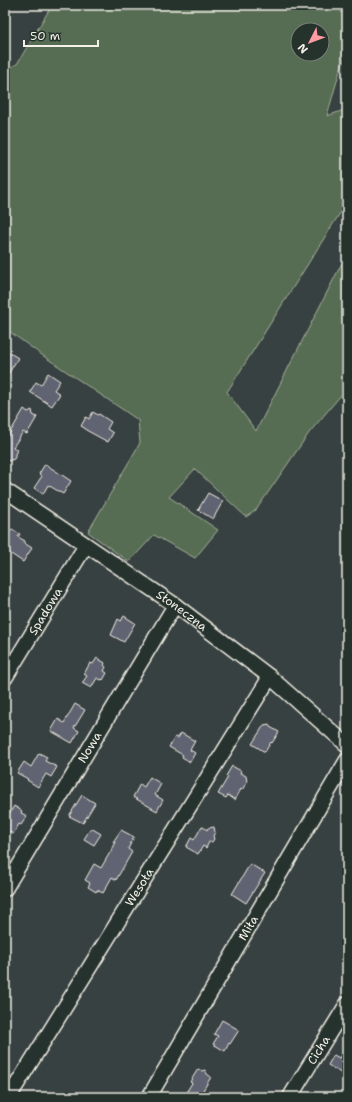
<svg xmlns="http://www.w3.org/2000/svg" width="352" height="1102" font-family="'Shantell Sans',sans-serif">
<rect width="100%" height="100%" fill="#384141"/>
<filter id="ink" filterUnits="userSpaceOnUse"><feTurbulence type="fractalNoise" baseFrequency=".025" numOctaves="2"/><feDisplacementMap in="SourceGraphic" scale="8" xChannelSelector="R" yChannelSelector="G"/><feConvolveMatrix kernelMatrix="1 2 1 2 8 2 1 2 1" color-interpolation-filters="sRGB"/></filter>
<g filter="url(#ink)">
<path fill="#566d52" stroke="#a5af9d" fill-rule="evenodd" d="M52,5H347V54L340,70L327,116L347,109V202L227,392L256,431L343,261L347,268V388L309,433L256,510L246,517L195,469L169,497L218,530L195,558L154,535L129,562L88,532L140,443L138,420L39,353L6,329L5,330V70L17,64ZM298,30H322V54H298Z"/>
<g fill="#616371" stroke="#f4f1e8">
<path d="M5,350L18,358L5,379Z"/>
<path d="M48,373L60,381L54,390L60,394L52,406L30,392L36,382L41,385Z"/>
<path d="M24,409L28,412L32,410L33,415L37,417L27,434L23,432L13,447L17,450L15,454V457L14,459L5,462V441Z"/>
<path d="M93,412L98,415L99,414L111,422L107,429L113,433L108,442L86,430V429L81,426L86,417L89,419Z"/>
<path d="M45,464L71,481L63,494L48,485L43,494L34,488L42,476L39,474Z"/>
<path d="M208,493L223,501L213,519L198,510Z"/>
<path d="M12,529L20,534L18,537L25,541L24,543L32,548L23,562L5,550V541Z"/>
<path d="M124,616L135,623L124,642L111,635L118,619L121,621Z"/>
<path d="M97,658L105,663L104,665L106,667L104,671L107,673L103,680L102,679L101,680L97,678L91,688L82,683L87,676L84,674L90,663L93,664Z"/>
<path d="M75,704L85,710L74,728L79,731L72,743L51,731L58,719L64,723Z"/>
<path d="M269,724L270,727L279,732L272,743L271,742L265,752L252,744L264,725Z"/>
<path d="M181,733L195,741L190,750L195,753L190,762L182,757L183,755L169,747L175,737L178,738Z"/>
<path d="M39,753L47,757L45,761L57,767L51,777L46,774L38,787L27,780L28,779L17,773L24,762L31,767Z"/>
<path d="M232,766L241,771L240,773L246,776L247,782L242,790L241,789L235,800L228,795L226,798L218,794L228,777L226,776Z"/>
<path d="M150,777L161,784L155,795L163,800L157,811L133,797L140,784L144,787Z"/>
<path d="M82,795L95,803L83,823L69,816Z"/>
<path d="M14,806L22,811L21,813L27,816L21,825L19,824L13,834L5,829V810L10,813Z"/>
<path d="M202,826L207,830L208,828L214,827L215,832L213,836L214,839L212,842H209L206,848L203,846L198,854L186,847L191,838L194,840Z"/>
<path d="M91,828L101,834L94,845L84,839Z"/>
<path d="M121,830L134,837L128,849L132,852L116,880L112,877L103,893L97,890L96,892L88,887L90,883L85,880L94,864L101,868L112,849V848L115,842H113Z"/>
<path d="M250,864L265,873L246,903L232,894Z"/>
<path d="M222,1020L239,1030L230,1044L229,1043L225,1051L213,1044L218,1036L214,1034Z"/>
<path d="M347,1046V1077L328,1065L334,1055L339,1058Z"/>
<path d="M198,1069L202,1071L205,1070L207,1074L211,1077L199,1097H196L187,1091L192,1083L190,1082Z"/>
</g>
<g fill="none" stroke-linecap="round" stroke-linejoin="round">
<defs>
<g id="minor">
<path id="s1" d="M5,490L175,605L270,677L347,745"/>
<path id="s2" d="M5,678L86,545"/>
<path id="s3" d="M5,889L175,605"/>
<path id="s4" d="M9,1097L270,677"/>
<path id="s5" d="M149,1097L347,760"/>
<path id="s6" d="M290,1097L347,1004"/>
</g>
</defs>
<use href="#minor" stroke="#f4f1e8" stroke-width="17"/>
<use href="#minor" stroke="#26332d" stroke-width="14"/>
</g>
</g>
<g text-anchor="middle" stroke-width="3" stroke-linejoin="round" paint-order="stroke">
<g font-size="12" fill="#f4f1e8" stroke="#26332d">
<text dy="4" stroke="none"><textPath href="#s1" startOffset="214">Słoneczna</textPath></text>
<text dy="4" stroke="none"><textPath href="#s2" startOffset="78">Spadowa</textPath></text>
<text dy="4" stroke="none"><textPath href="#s3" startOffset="165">Nowa</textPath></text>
<text dy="4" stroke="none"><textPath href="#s4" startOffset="247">Wesoła</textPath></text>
<text dy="4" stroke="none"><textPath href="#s5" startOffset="196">Miła</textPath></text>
<text dy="4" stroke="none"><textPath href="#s6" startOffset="55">Cicha</textPath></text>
</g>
</g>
<rect width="352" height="1102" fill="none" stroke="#26332d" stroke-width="20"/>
<rect x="10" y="10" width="332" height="1082" fill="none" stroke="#f4f1e8" stroke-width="1.5" filter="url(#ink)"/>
<g transform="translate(310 42) rotate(228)"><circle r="19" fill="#26332d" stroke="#787f78"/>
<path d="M0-3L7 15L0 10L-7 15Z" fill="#ff9aa2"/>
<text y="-6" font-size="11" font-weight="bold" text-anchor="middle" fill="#f4f1e8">N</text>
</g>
<path d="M24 40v6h74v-6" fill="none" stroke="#f4f1e8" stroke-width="2"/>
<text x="30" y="40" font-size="12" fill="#f4f1e8" stroke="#26332d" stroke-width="3" paint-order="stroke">50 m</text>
</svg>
